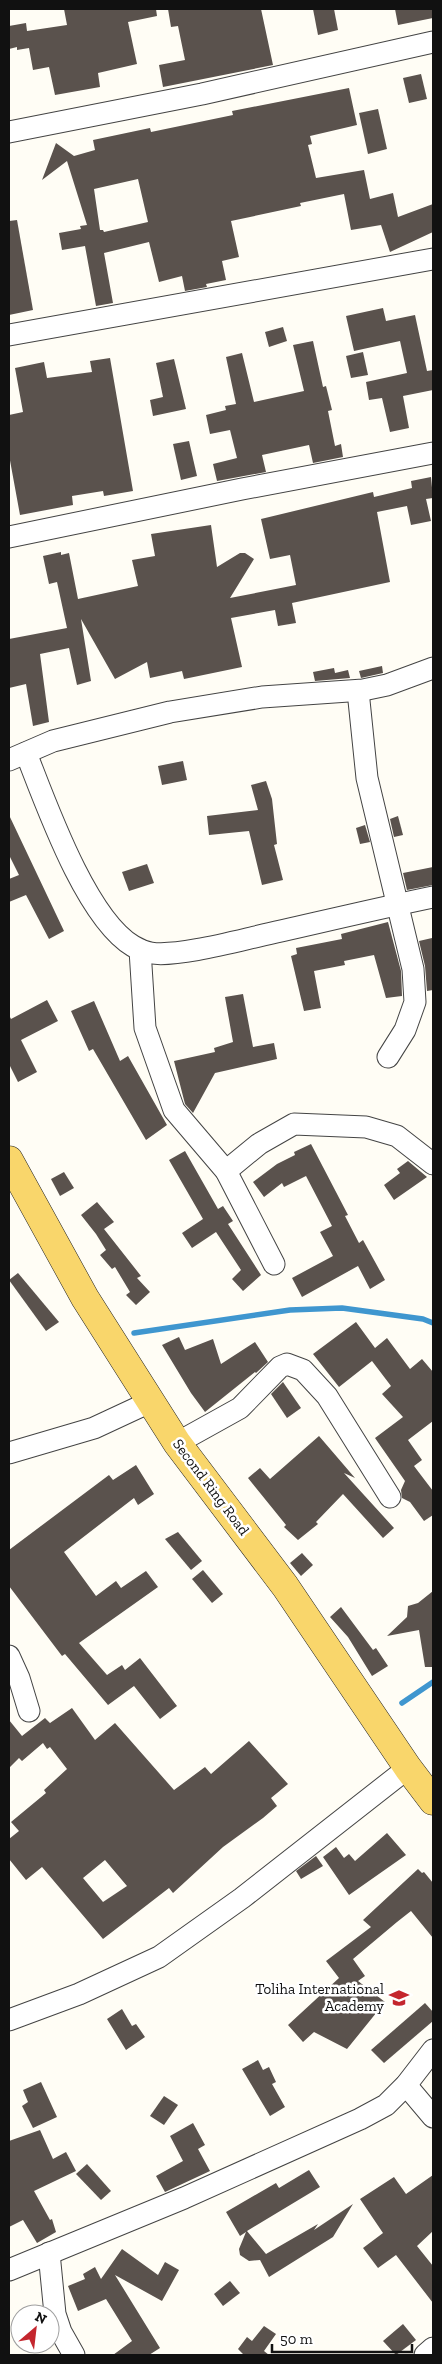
<svg xmlns="http://www.w3.org/2000/svg" width="442" height="2364" font-family="'Zilla Slab',serif">
<rect width="100%" height="100%" fill="#fffdf5"/>
<g fill="none" stroke-linecap="round" stroke-linejoin="round">
<g stroke="#3f96cf" stroke-width="5.5">
<path d="M134,1333L290,1310L342,1308L423,1319L433,1323"/>
<path d="M402,1703L433,1682"/>
</g>
</g>
<g fill="#5a524d" fill-rule="evenodd">
<path d="M64,9H156L157,16L128,22L137,64L98,73L100,87L55,95L49,67L33,70L29,48L17,50V47L9,49V26L26,23L27,31L67,25Z"/>
<path d="M168,9H261L273,65L163,87L159,65L185,60L178,26L171,27Z"/>
<path d="M313,9H334L338,30L318,35Z"/>
<path d="M395,9H433V18L398,25Z"/>
<path d="M421,74L427,99L409,103L403,78Z"/>
<path d="M349,88L357,125L310,136L312,144L308,145L316,178L364,170L370,199L393,193L398,217L433,204V232L390,252L381,225L351,230L344,194L300,203L301,206L231,221L239,257L222,261L226,280L206,284L207,287L185,291L182,276L159,282L149,242L104,253L113,303L96,306L85,246L62,250L59,233L81,229L80,226L87,225L67,161L42,180L56,143L74,156L95,150L93,140L150,128L151,132L233,115L232,111ZM138,179L148,222L104,232L103,230H100L94,189Z"/>
<path d="M378,109L387,149L368,154L359,113Z"/>
<path d="M17,220L33,310L9,315V221Z"/>
<path d="M383,308L386,321L415,315L427,371L433,370V390L403,396L409,428L390,432L382,398L369,400L366,382L407,373L400,341L354,351L346,316Z"/>
<path d="M283,327L287,341L269,347L265,332Z"/>
<path d="M313,341L323,387L326,386L332,410L328,411L335,446L341,444L343,457L313,463L309,445L262,455L266,472L217,481L213,464L237,458L230,430L210,434L206,415L226,410L225,406L236,404L226,357L242,353L254,402L304,391L293,345Z"/>
<path d="M363,352L368,375L351,378L346,356Z"/>
<path d="M110,358L133,491L104,496L103,491L72,496L73,505L20,515L9,455V415L23,412L15,368L44,362L47,378L92,372L90,361Z"/>
<path d="M174,359L186,409L153,416L150,400L163,397L156,363Z"/>
<path d="M189,441L197,476L181,480L173,444Z"/>
<path d="M431,477L433,498L426,499L431,521L411,525L407,506L377,512L390,582L292,603L296,623L278,626L275,610L231,618L242,667L184,679L182,671L150,678L147,662L115,679L81,619L91,681L77,685L69,648L40,654L49,722L33,726L26,684L9,688V639L67,628L57,582L49,584L43,556L61,552V555L69,553L78,599L138,586L132,560L155,556L151,534L211,525L217,567L240,553H245L254,559L230,598L296,585L290,555L270,559L261,519L373,492L374,497L412,488L411,481Z"/>
<path d="M382,666L383,673L361,678L359,671Z"/>
<path d="M334,668L335,673L348,670L350,678L315,681L313,672Z"/>
<path d="M183,761L187,780L162,785L158,766Z"/>
<path d="M266,781L272,799L277,844L274,845L283,880L262,885L249,831L209,835L207,816L258,810L251,785Z"/>
<path d="M9,815L64,931L49,939L26,895L9,902V879L19,875L9,855Z"/>
<path d="M398,816L403,835L394,837L390,819Z"/>
<path d="M365,825L370,842L360,844L356,828Z"/>
<path d="M147,864L154,883L129,891L122,872Z"/>
<path d="M433,867V885L407,890L403,873Z"/>
<path d="M388,922L401,971L402,996L386,998L374,955L344,961L345,965L314,971L321,1008L304,1011L291,956L297,954L296,948L342,939L341,934Z"/>
<path d="M432,938L433,990L427,991L425,966L419,941Z"/>
<path d="M243,994L253,1047L274,1043L277,1059L215,1073L193,1113L185,1104L174,1061L215,1052L214,1048L233,1042L225,997Z"/>
<path d="M47,1000L58,1021L21,1040L37,1072L18,1082L9,1064V1015L11,1019Z"/>
<path d="M94,1001L120,1061L128,1056L167,1125L146,1140L93,1049L89,1051L71,1011Z"/>
<path d="M311,1144L348,1215L345,1216L359,1243L363,1240L385,1280L370,1289L358,1266L302,1297L292,1278L333,1256L320,1232L332,1226L306,1176L284,1187L282,1183L264,1197L253,1182L277,1164L295,1155L294,1152Z"/>
<path d="M185,1151L218,1209L223,1206L233,1221L228,1224L261,1275L243,1291L232,1279L241,1270L216,1232L192,1248L182,1233L203,1219L169,1160Z"/>
<path d="M408,1161L427,1177L394,1200L384,1185L400,1173L397,1169Z"/>
<path d="M64,1172L74,1188L60,1196L51,1179Z"/>
<path d="M97,1202L114,1222L104,1229L141,1276L137,1278L150,1292L136,1305L126,1295L130,1292L115,1267L112,1269L100,1255L106,1250L96,1234L81,1215Z"/>
<path d="M18,1273L59,1322L46,1331L9,1280Z"/>
<path d="M356,1322L375,1348L387,1338L410,1369L422,1359L433,1372V1421L408,1440L422,1460L414,1466L433,1491V1515L424,1521L410,1502L402,1498L401,1490L405,1481L375,1438L403,1417L382,1394L391,1386L372,1361L339,1387L313,1354Z"/>
<path d="M179,1337L185,1350L213,1339L221,1364L255,1342L268,1362L256,1373L255,1372L205,1412L191,1393L162,1345Z"/>
<path d="M283,1382L301,1408L287,1418L271,1394Z"/>
<path d="M319,1436L355,1478L344,1473L394,1528L383,1538L343,1494L316,1522L318,1524L298,1540L284,1527L286,1525L248,1478L260,1468L270,1479Z"/>
<path d="M136,1465L154,1494L138,1505L134,1498L64,1552L96,1596L116,1581L121,1588L146,1571L158,1587L79,1643L107,1675L122,1665L125,1670L140,1658L177,1706L160,1719L134,1686L108,1705L65,1654L62,1656L9,1586V1550L109,1475L113,1480Z"/>
<path d="M178,1532L202,1561L191,1570L165,1539Z"/>
<path d="M302,1553L313,1565L301,1576L290,1563Z"/>
<path d="M203,1570L223,1594L212,1603L192,1579Z"/>
<path d="M433,1591V1667H425L419,1630L387,1636L407,1617L408,1606L418,1603Z"/>
<path d="M341,1607L373,1650L376,1648L388,1666L372,1676L348,1637L330,1617Z"/>
<path d="M72,1708L95,1740L115,1723L174,1790L205,1767L211,1774L249,1741L288,1784L271,1798L277,1806L263,1818L223,1847L173,1893L169,1888L103,1939L42,1867L26,1880L9,1859V1839L19,1831L11,1822L46,1793L44,1790L67,1769L50,1747L47,1749L43,1743L22,1761L19,1758L9,1768V1720L22,1736L45,1718L50,1723ZM105,1860L127,1886L103,1902L83,1878Z"/>
<path d="M387,1833L406,1855L349,1895L323,1857L336,1847L344,1858L349,1854L355,1861Z"/>
<path d="M316,1856L323,1866L301,1879L296,1871Z"/>
<path d="M418,1869L422,1873L424,1872L433,1883V1938L411,1911L397,1922L353,1959L365,1976L358,1981L385,2002L347,2049L314,2032L303,2042L288,2025L339,1978L326,1961L371,1927L363,1920Z"/>
<path d="M425,2003L433,2012V2021L384,2063L371,2050Z"/>
<path d="M122,2009L132,2026L136,2024L145,2037L126,2050L107,2019Z"/>
<path d="M258,2060L263,2070L269,2067L276,2082L272,2084L285,2107L270,2116L242,2069Z"/>
<path d="M41,2082L57,2117L33,2128L22,2106L28,2102L23,2090Z"/>
<path d="M164,2096L178,2105L164,2125L150,2116Z"/>
<path d="M193,2123L205,2145L198,2149L210,2171L165,2192L156,2176L183,2161L170,2136Z"/>
<path d="M40,2130L53,2159L66,2152L76,2171L34,2191L50,2220L52,2219L56,2232L37,2243L23,2220L9,2227V2141Z"/>
<path d="M87,2164L111,2191L101,2200L76,2174Z"/>
<path d="M309,2170L320,2187L247,2231L266,2254L318,2224L314,2230L353,2204L333,2237L269,2277L260,2260L249,2261L240,2255L239,2249L246,2232L240,2236L226,2212L276,2183L279,2188Z"/>
<path d="M433,2175V2231L417,2246L433,2266V2303L396,2255L378,2268L363,2248L383,2233L360,2199L394,2177L406,2194Z"/>
<path d="M122,2249L158,2275L165,2262L179,2270L162,2301L115,2275L160,2348L149,2355H113L132,2341L106,2299L78,2311L68,2286L85,2279L83,2274L95,2267L101,2279Z"/>
<path d="M230,2281L240,2293L223,2306L214,2294Z"/>
<path d="M403,2324L416,2340L396,2355L383,2341Z"/>
<path d="M264,2326L276,2334L264,2351L269,2355H242L243,2354L238,2349L247,2337L252,2341Z"/>
</g>
<g fill="none" stroke-linecap="round" stroke-linejoin="round">
<defs>
<g id="minor">
<path d="M9,132L202,94L433,42"/>
<path d="M9,335L433,259"/>
<path d="M9,537L242,489L433,453"/>
<path d="M358,691L367,778L413,969L415,1002L405,1030L388,1057"/>
<path d="M26,753C46,804 86,918 133,946C138,949 145,952 151,953C176,957 233,942 259,936C317,923 375,909 433,897"/>
<path d="M9,760L53,741L170,712L262,697L363,690L387,685L433,668"/>
<path d="M140,950L145,1028L174,1110L226,1171L274,1264"/>
<path d="M226,1171L259,1144L294,1124L366,1127L397,1136L433,1164"/>
<path d="M177,1443L240,1408L280,1367L287,1364L303,1370L327,1396L390,1497"/>
<path d="M9,1453L94,1428L152,1401"/>
<path d="M9,1656L19,1678L29,1711"/>
<path d="M9,2020L79,1994L159,1957L242,1898L408,1768"/>
<path d="M406,2085L433,2117"/>
<path d="M49,2253L55,2314L61,2332L74,2355"/>
<path d="M9,2270L184,2198L360,2119L386,2105L406,2085L433,2050"/>
<path d="M425,2355L433,2348"/>
</g>
<path id="major" d="M9,1160L85,1298L177,1443L285,1586L408,1768L433,1801"/>
</defs>
<use href="#minor" stroke="#444" stroke-width="23"/>
<use href="#major" stroke="#222" stroke-width="29"/>
<use href="#minor" stroke="#fff" stroke-width="21"/>
<use href="#major" stroke="#f9d66b" stroke-width="28"/>
</g>
<defs>
<symbol id="school-bare" viewBox="-9 -9 18 18"><path d="M0-5L7-2L0 1L-7-2ZM-4 1L0 2.5L4 1V4Q0 6-4 4Z" fill="#c4262e" stroke="#fff" stroke-width="2.5" paint-order="stroke"/></symbol>
</defs>
<g fill-rule="evenodd">
<use href="#school-bare" x="385" y="1984" width="28" height="28"/>
</g>
<g text-anchor="middle" stroke-width="5" stroke-linejoin="round" paint-order="stroke">
<g font-size="15" fill="#111" stroke="#fff">
<text transform="translate(211 1487) rotate(53)" y="5">Second Ring Road</text>
</g>
<g font-size="15" fill="#111" stroke="#fff" text-anchor="end">
<text x="384" y="1994">Toliha International<tspan x="384" dy="17">Academy</tspan></text>
</g>
</g>
<rect width="442" height="2364" fill="none" stroke="#111111" stroke-width="20"/>
<g transform="translate(35 2329) rotate(28)"><circle r="24" fill="#ffffff" stroke="#a0a0a0"/>
<path d="M0-4L9 19L0 12L-9 19Z" fill="#c4262e"/>
<text y="-8" font-size="14" font-weight="bold" text-anchor="middle" fill="#111111">N</text>
</g>
<path d="M272 2344v8h140v-8" fill="none" stroke="#111111" stroke-width="2.5"/>
<text x="280" y="2344" font-size="15" fill="#111111" stroke="#ffffff" stroke-width="4" paint-order="stroke">50 m</text>
</svg>
